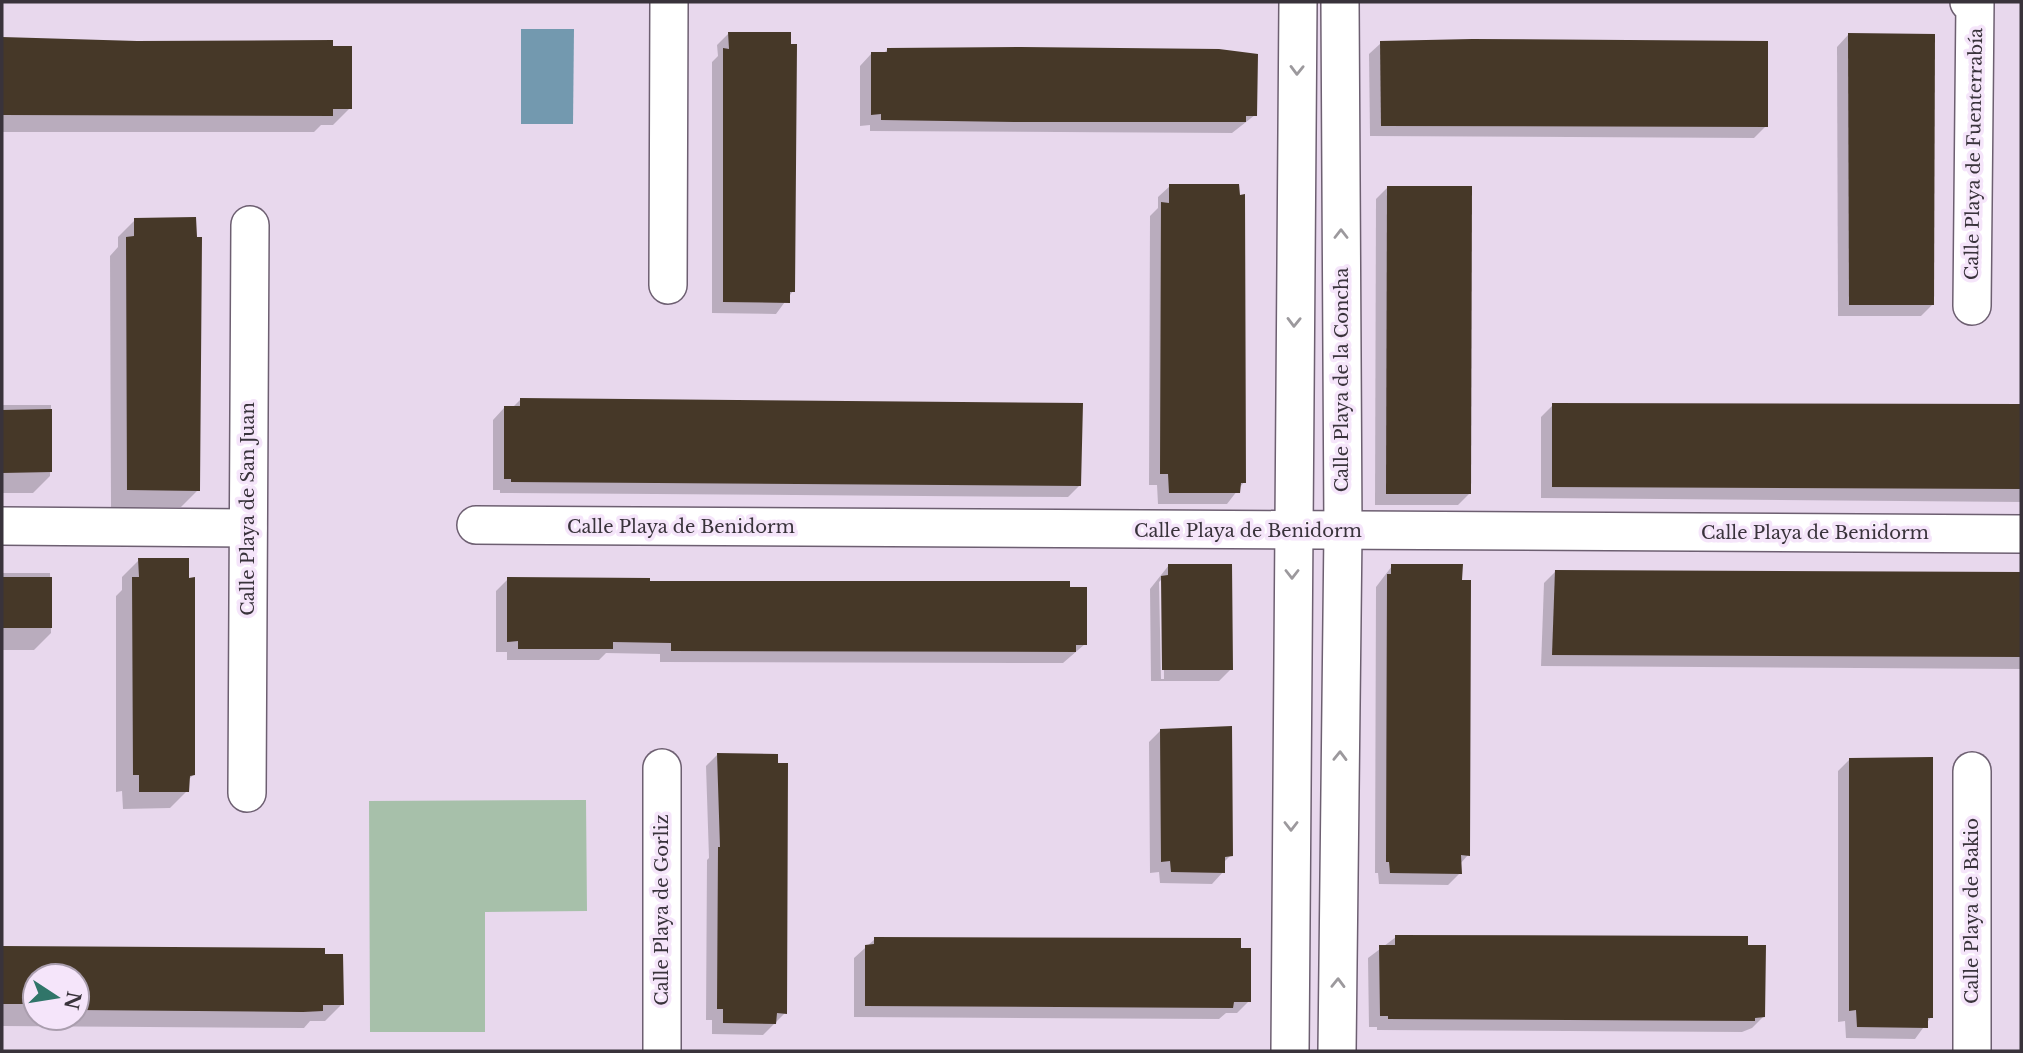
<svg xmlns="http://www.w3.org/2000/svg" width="2023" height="1053" font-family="'Libre Baskerville',serif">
<rect width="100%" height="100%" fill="#e8d8ed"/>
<path fill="#a7c0aa" d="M586,800L587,911L485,912V1032H370L369,801Z"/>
<path fill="#7399af" d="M521,29H574L573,124H521Z"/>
<g fill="#0003" fill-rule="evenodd">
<path d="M729,33L793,291L776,314L712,313V62L718,56L717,45Z"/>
<path d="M1848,35L1932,305L1921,316H1838L1837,47Z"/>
<path d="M2,42H331L350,108L333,125H321L314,132H2Z"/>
<path d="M1381,43L1766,126L1754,138L1370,136L1369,54Z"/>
<path d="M888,49L1255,115L1232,133L870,131V125L860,126V66L871,54H883Z"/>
<path d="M1170,186L1244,482L1227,504H1158L1157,485H1149L1150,216L1158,208V197Z"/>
<path d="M1387,188L1470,493L1458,505H1375L1376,199Z"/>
<path d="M135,220L198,490L181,507H111L110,256L118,247V237Z"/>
<path d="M520,400L1080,485L1068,497L500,493V490H493V420L504,408H512Z"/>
<path d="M2,405H51L50,476L33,493H2Z"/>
<path d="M1553,405L2021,407V502L1541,498V417Z"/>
<path d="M139,560L194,774L188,780L187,791L170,808L123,809L122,791L116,792V596L122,590V577Z"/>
<path d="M1169,565L1231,669L1219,681H1151L1150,589ZM1163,578L1164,679H1161L1159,582Z"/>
<path d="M1392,566L1468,855L1460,864V873L1448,885L1379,884L1378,873H1375L1376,587Z"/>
<path d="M1555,572L2021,574V669L1541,666L1544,583Z"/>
<path d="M2,573H50L51,633L34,650H2Z"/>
<path d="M508,579L649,583H1068L1085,644L1063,663L660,662V654L606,653L599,660H507V652H496V591Z"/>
<path d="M1160,731L1231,855L1223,863V872L1212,884L1160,883L1159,872L1150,873L1149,742Z"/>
<path d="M718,754L785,1013L763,1035L712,1034V1020H706L707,860L709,858L706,766Z"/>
<path d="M1850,759L1931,1017L1915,1039L1846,1038L1845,1021L1838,1022V771Z"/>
<path d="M1396,937L1763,1017L1752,1028L1742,1032L1377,1030V1027H1369L1368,958Z"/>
<path d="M875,939L1239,950L1249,1001L1237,1013H1226L1219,1019L854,1017V958Z"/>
<path d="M2,947L323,950L342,1004L325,1021H310L304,1028L2,1026ZM35,976H77V1018H35Z"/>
</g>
<g fill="#463828">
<path d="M728,32H791V44H797L795,292H790V303L723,302V48L729,49Z"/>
<path d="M1848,33L1935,34L1934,305H1849Z"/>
<path d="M2,37L137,41L333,40V46H352V109H333V116L2,115Z"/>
<path d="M1472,39L1768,41V127L1381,126L1380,41Z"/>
<path d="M1021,47L1219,49L1258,54L1257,116H1246V122H1014L881,120V114L871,115V52H887V48Z"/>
<path d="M1169,184H1239L1240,195L1245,194L1246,483H1241L1240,493H1169L1168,474H1160L1161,202L1169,203Z"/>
<path d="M1387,186H1472L1471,494H1386Z"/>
<path d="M196,217L197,237H202L200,491L127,490L126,237L134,236V218Z"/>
<path d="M520,398L1083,403L1081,486L511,482V479H504V406H520Z"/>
<path d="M1552,403L2021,404V489L1552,487Z"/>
<path d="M52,409V472L2,473V410Z"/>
<path d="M138,558H189V578L195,577V775L190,776L189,792H139V775H133L132,577H139Z"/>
<path d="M1168,564H1232L1233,670H1162L1161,576L1168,575Z"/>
<path d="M1391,564H1463L1462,580H1471L1470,856L1461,855L1462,874L1390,873L1389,862H1386L1387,574H1391Z"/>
<path d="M1555,570L2021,572V657L1552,655Z"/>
<rect x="2" y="577" width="50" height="51"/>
<path d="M507,577L650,578V581H1070V587H1087V645H1076V652L671,651V643L613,642V649H518V641L507,642Z"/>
<path d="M1232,726L1233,856L1225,857V873L1171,872L1170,861L1161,862L1160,729Z"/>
<path d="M717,753L778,754V763H788L787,1014L777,1013L776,1024L723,1023V1009H717L718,847H720Z"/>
<path d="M1933,757V1018H1928V1028L1857,1027L1856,1010L1849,1011V758Z"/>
<path d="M1395,935L1748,936V945H1766L1765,1017L1755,1018V1021L1388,1019V1016H1380L1379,945H1395Z"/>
<path d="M874,937L1241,938V948H1251V1002H1234L1233,1008L865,1006V945L874,944Z"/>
<path d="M2,946L325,948V954H343L344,1005H323V1011L303,1012L77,1010V976H35V1004H2Z"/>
</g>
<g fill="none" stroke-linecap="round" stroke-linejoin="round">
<defs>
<g id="minor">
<path d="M1969,2H1975L1972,306"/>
<path d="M668,285L669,2"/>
<path d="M476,525L2021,534"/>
<path d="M2,526L248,528"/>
<path d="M662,768V1051"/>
<path d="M1972,771V1051"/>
<path d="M247,793L250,225"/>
<path d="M1290,1051L1298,2"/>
<path d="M1337,1051L1343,531L1340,2"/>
</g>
</defs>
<use href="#minor" stroke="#6d5f71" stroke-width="40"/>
<use href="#minor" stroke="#fff" stroke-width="37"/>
</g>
<defs><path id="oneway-chevron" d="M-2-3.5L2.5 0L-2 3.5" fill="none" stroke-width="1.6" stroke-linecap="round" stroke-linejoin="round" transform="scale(1.75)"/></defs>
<g stroke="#9c999d">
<use href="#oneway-chevron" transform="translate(1297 70) rotate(91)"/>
<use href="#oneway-chevron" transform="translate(1341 234) rotate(-90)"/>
<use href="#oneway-chevron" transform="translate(1294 322) rotate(91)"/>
<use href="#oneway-chevron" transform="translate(1292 574) rotate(90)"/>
<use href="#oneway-chevron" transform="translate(1340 756) rotate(-89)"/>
<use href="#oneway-chevron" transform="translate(1291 826) rotate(90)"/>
<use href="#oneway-chevron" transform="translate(1338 983) rotate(-89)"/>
</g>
<g text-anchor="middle" stroke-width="7" stroke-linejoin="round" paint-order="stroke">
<g font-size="18" fill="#39333b" stroke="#f5e5fa">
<text transform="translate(1974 154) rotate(-89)" y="6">Calle Playa de Fuenterrabía</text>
<text transform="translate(1342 380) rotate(-90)" y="6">Calle Playa de la Concha</text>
<text transform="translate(248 509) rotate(-90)" y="6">Calle Playa de San Juan</text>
<text x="681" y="533">Calle Playa de Benidorm</text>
<text x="1248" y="537">Calle Playa de Benidorm</text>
<text x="1815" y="539">Calle Playa de Benidorm</text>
<text transform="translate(662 910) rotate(-90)" y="6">Calle Playa de Gorliz</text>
<text transform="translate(1972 911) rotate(-90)" y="6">Calle Playa de Bakio</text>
</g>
</g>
<rect width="2023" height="1053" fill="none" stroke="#39333b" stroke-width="7"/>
<g transform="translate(56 997) rotate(102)"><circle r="33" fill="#f5e5fa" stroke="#aa9eae" stroke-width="2"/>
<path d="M0-5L12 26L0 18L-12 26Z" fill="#307569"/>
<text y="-10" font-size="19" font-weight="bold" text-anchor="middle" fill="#39333b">N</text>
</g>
</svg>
